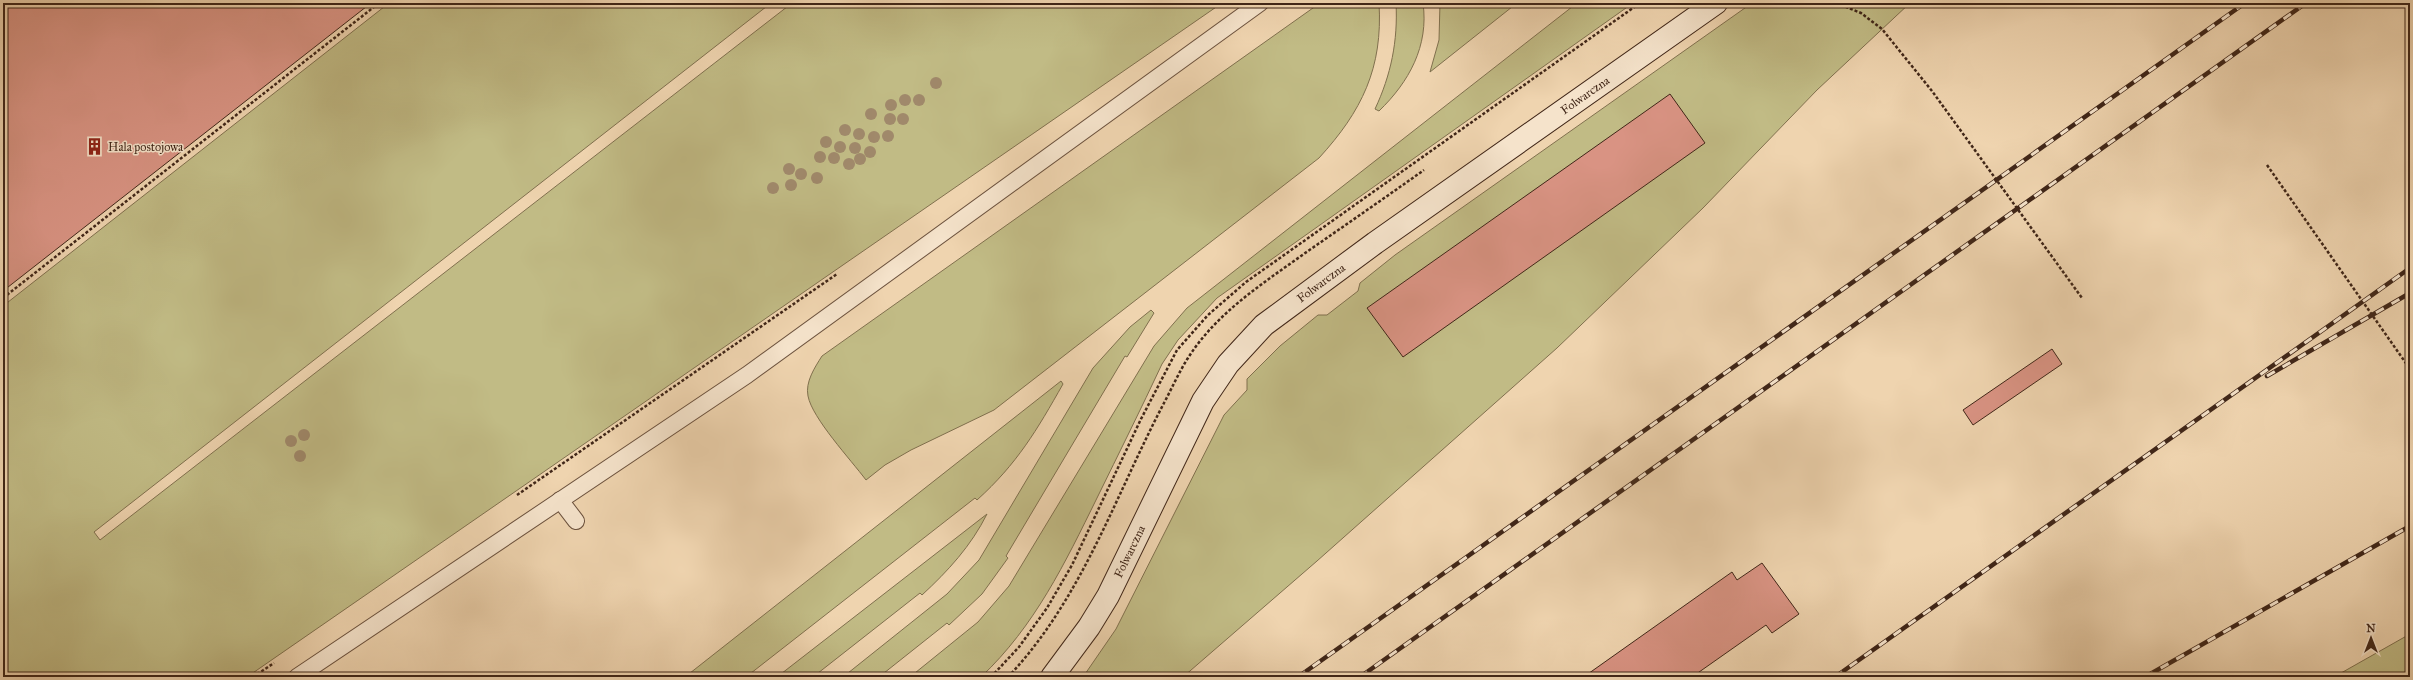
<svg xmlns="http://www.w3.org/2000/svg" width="2413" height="680" font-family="'IM FELL Great Primer',serif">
<rect width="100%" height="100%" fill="#efd4af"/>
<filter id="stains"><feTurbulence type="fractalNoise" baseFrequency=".005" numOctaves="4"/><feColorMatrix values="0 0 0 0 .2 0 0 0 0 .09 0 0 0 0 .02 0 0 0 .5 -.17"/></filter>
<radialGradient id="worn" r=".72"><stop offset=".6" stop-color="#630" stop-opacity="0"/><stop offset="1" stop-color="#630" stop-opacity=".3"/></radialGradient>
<g fill="#c1bb85" stroke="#80704e">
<path d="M389,3H771L94,532L100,540L792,3H1222L247,677H11L3,667V306Z"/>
<path d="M1320,3H1379C1383,68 1362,111 1319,158L994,410L911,450L885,465L866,480C851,460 812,418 808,396C805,382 815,367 822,356Z"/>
<path d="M1396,3H1423C1429,46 1409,82 1379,111L1375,109C1391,75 1398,41 1396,3Z"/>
<path d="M1440,3H1517L1430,72L1439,40Z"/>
<path d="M1577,3H1633L1217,298L1178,340L1162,364C1141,409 1119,453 1097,498C1065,563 1035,626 981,677H910L978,622L1009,586L1154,346L1187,308Z"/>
<path d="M1752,3H1910L1817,90L1703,208L1557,348L1317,561L1183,677H1083L1116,629L1224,415L1247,390V379L1280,346L1318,315H1327L1358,291L1360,283L1395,255Z"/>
<path d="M1151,310L1154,313L1127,357L1125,356L1006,556L1008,558L982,594L949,625L947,623L879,677H843L947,594L979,560L1093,368L1130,327Z"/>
<path d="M1061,381L1063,384C1037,430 1017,464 977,500L975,498L746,677H685Z"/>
<path d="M987,514C971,546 948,571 922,595L920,593L813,677H777Z"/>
<path d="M2410,634V677H2334Z"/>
</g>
<g fill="#d99383" stroke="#402618">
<path d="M3,3H371L3,291Z"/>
<path d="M1670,94L1705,143L1403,357L1367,308Z"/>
<path d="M2052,349L2062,364L1973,425L1963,410Z"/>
<path d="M1762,563L1799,614L1772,633L1766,625L1692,677L1585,676L1732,572L1737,580Z"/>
</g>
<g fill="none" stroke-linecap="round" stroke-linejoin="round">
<defs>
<g id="lane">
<path d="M560,500L576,521"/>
<path d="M297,677L747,375L1260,3"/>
</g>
<g id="secondary">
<path id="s1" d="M1052,677L1089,627L1108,596L1203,401L1228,364L1264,325L1375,243L1716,3"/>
</g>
</defs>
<use href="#lane" stroke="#6c523e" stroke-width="18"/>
<use href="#secondary" stroke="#402618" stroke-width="24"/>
<g stroke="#402618" stroke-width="2.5" stroke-dasharray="3 2" stroke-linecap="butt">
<path d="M1836,3L1861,13L1882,29L1932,91L2082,298"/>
<path d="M2267,165L2410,369"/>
<path d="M3,298L379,3"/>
<path d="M517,495L837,274"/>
<path d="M253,677L274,663"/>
<path d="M991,677L1019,647L1047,608L1072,565L1141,419L1177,350L1208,315L1246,282L1640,3"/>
<path d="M1008,677C1082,599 1115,496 1164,403C1172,388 1179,372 1188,358C1217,312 1265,282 1308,251C1347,224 1386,197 1424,170"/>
</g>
<use href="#lane" stroke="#f5e3cb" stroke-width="16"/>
<use href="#secondary" stroke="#f5e3cb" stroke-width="22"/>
<defs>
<g id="rail">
<path d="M2267,376L2410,293"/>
<path d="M1298,677L2245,3"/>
<path d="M1360,677L2306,3"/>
<path d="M1835,677L2410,268"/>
<path d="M2145,677L2410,526"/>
</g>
</defs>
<use href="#rail" stroke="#402618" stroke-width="4.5"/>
<use href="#rail" stroke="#f5e3cb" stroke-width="3" stroke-dasharray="9" stroke-linecap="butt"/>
</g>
<g fill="#a0896b">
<circle cx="936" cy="83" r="6"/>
<circle cx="905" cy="100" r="6"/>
<circle cx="919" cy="100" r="6"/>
<circle cx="891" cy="105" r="6"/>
<circle cx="871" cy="114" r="6"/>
<circle cx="890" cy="119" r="6"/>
<circle cx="903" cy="119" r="6"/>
<circle cx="845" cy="130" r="6"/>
<circle cx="859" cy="134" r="6"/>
<circle cx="888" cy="136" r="6"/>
<circle cx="874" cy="137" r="6"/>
<circle cx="826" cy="142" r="6"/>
<circle cx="840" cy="147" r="6"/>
<circle cx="855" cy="148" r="6"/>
<circle cx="870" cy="152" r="6"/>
<circle cx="820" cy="157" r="6"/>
<circle cx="834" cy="158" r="6"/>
<circle cx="860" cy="159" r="6"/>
<circle cx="849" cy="164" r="6"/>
<circle cx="789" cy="169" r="6"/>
<circle cx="801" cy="174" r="6"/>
<circle cx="817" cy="178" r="6"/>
<circle cx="791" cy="185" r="6"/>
<circle cx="773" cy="188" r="6"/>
<circle cx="304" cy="435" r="6"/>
<circle cx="291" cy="441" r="6"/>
<circle cx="300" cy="456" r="6"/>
</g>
<defs>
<symbol id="building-bare" viewBox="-9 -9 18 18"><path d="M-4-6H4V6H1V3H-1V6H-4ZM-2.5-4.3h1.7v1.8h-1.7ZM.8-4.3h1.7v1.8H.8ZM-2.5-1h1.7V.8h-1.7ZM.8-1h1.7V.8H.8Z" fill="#8f2418" stroke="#f5e3cb" stroke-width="2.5" paint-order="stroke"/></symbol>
</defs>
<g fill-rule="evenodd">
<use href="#building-bare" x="82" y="134" width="25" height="25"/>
</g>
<g text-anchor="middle" stroke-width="3" stroke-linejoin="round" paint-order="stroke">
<g font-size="12" fill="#402618" stroke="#f5e3cb">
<text dy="4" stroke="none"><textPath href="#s1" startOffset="808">Folwarczna</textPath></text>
<text dy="4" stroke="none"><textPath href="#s1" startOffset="484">Folwarczna</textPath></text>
<text dy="4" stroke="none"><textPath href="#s1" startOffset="148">Folwarczna</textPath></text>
</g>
<g font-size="12" fill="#402618" stroke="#f5e3cb" text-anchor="start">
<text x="108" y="151">Hala postojowa</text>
</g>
</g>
<rect width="2413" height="680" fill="none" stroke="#efd4af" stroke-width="16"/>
<rect x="4" y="4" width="2405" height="672" fill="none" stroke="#402618" stroke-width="2"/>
<rect x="8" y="8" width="2397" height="664" fill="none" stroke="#402618"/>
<g transform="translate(2371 638)" stroke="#f5e3cb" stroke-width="3" paint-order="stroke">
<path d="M0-3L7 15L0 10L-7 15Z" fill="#402618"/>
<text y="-6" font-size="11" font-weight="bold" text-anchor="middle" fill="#402618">N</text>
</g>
<rect width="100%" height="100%" filter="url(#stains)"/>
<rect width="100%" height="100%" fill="url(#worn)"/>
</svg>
